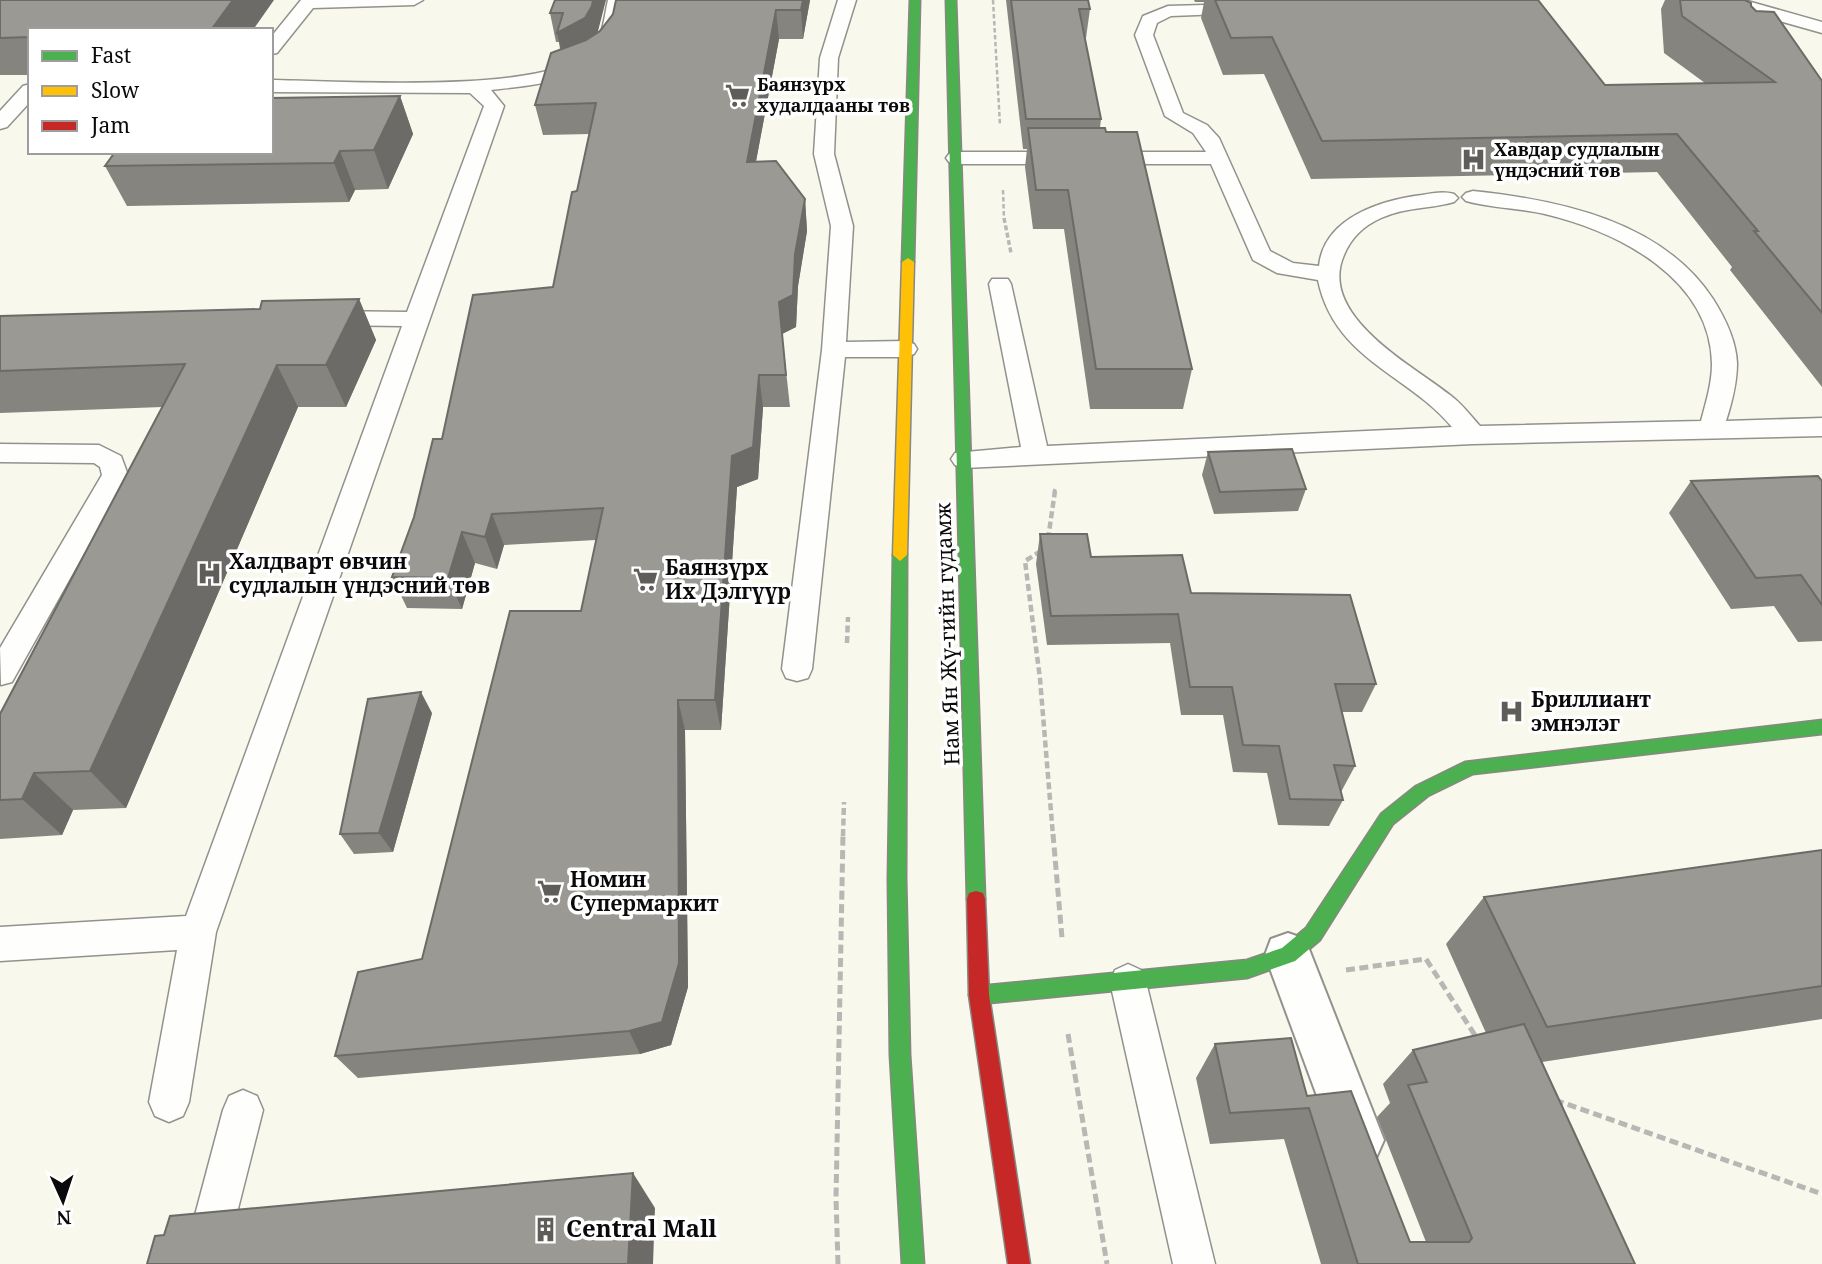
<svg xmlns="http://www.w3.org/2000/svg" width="1822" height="1264" font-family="'Noto Serif',serif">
<rect width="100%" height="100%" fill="#f9f8ec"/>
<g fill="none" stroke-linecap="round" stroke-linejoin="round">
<defs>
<g id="lane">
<path d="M301,0H423L414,5L313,8L277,53L271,54V37Z"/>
<path d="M608,0H626C622,15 621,34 613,48C594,81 526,86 491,90L504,106L216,932L189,1102L183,1116L169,1122L155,1116L149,1102L177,950L0,961V927L186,916L402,326L326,325L318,323L314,318L318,313L326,311L407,312L484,106L470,93L271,92V80C341,81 537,94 588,54C603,42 604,17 608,0Z"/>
<path d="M838,0H856L838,58L834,154L853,226L846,342L905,341L914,344L917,349L914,354L905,357H845L812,669L808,678L797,681L786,678L782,669L822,350L831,226L814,154L820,58Z"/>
<path d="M1716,0H1744L1822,22V33L1719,4Z"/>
<path d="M1242,4L1251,9L1248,13L1171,16L1157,23L1153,35L1183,113L1207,125L1219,138L1270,251L1293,263L1319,266C1324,217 1382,200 1422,195C1433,193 1444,191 1454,194L1458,198L1454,202C1430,209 1405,207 1381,218C1363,226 1351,238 1344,255C1317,316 1414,366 1450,395C1462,404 1470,415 1480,426L1701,421C1706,402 1712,383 1712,364C1711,278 1617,231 1545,214C1519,208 1491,208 1466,201L1462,197L1466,193L1473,191C1559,200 1662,221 1713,299C1725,318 1736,340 1737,363C1737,383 1732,402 1726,421L1822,418V436L1473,444L964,468L955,465L951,459L955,453L1021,447L989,284L992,279H1008L1011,284L1047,446L1452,427C1408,374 1334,359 1318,280L1277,273L1253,260L1211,164H956L949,162L946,158L949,154L956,152H1206L1193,133L1165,116L1135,35L1143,16L1168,6Z"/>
<path d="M30,84V102L7,127L0,129V111L23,86Z"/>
<path d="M0,444L99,445L121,456L128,475L12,682L1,685L0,648L102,475L100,467L94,463L0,462Z"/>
<path d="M1128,964L1141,970L1146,982L1215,1264H1173L1110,982L1115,970Z"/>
<path d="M243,1090L257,1096L263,1110L224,1264H182L223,1110L229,1096Z"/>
</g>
<path id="street" d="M1288,933L1305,939L1384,1140L1376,1158L1358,1166L1340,1158L1265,955L1271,939Z"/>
<g id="fast">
<path d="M910,0H920L914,262L908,266L902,262Z"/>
<path d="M946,0H956L985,899L983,905L976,907L969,905L967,899Z"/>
<path d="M900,549L907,555L906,879L910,1055L924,1264H902L890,1055L888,879L893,555Z"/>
<path d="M1822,720V734L1473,774L1428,796L1393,824L1320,940L1295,961L1247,978L979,1004L972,1002L969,995L972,988L979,986L1247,960L1282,948L1306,928L1381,814L1416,786L1465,762Z"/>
</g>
<path id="slow" d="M908,258L914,262L907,555L900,561L893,555L902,262Z"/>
<path id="jam" d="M976,891L983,893L985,899L989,995L1030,1264H1008L969,995L967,899L969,893Z"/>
</defs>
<use href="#lane" stroke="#92918c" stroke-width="3"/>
<use href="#street" stroke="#92918c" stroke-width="4"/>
<use href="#fast" stroke="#888882" stroke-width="3"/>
<use href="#slow" stroke="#888882" stroke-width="3"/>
<use href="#jam" stroke="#888882" stroke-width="3"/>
<g stroke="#b7b7b5" stroke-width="2.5" stroke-dasharray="4.5 2.5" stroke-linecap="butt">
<path d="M993,0L1000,125"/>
<path d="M1003,190L1004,219"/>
</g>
<g stroke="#b7b7b5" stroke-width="3.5" stroke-dasharray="5 2.5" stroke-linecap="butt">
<path d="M1004,218L1011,253"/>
<path d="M1054,493L1055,489"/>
</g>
<g stroke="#b7b7b5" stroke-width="4.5" stroke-dasharray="7 3.5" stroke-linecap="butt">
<path d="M1048,539L1055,491"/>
<path d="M1041,551L1025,561L1040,679L1053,836"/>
<path d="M847,643L848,617"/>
<path d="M843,836L844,802"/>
</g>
<g stroke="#b7b7b5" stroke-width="5" stroke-dasharray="9 4.5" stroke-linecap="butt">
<path d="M1053,834L1062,938"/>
<path d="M1346,970L1426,959L1478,1040"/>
<path d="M1068,1034L1107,1264"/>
<path d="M1555,1100L1822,1194"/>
<path d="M838,1264L836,1198L843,834"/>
</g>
<use href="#lane" fill="#fefefc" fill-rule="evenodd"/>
<use href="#street" fill="#fefefc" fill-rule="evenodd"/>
<use href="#fast" fill="#4caf50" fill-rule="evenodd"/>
<use href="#slow" fill="#ffc107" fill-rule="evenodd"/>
<use href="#jam" fill="#c62828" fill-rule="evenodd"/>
</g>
<g fill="#85847e">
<path d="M0,0L30,30V75H0Z"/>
<path d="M555,0L598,32L613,14L616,0H810L803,39H779L756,161L805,199L807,231L798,286L796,327L782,334L790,407H763L758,479L737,487L721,730H685L688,987L671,1045L640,1054L358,1078L335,1056L422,959L581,611L596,540L504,545L497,569L475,563L462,609L407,608L392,577L414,517L442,439L553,287L577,191L590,134L543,135L535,105L560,49L559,42H556L550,13Z"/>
<path d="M1006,0H1088L1090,9L1086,38H1085L1101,119L1100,128L1192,369L1183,409H1090L1064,229H1033L1025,167L1027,149H1023Z"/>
<path d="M1194,0H1538L1605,85L1705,83L1664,53L1661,9L1665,0H1745L1822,81V387L1730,270L1732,267L1657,172L1311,179L1264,74L1223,75L1201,18L1204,2H1195Z"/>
<path d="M400,96L413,134L388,189L355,190L349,202L127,206L105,166Z"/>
<path d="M359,299L376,340L346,407H298L126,808L73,810L62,835L0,839V714L162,407L0,413V316L260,309Z"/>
<path d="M1208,452L1306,489L1298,511L1214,514L1202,475Z"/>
<path d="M1691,481H1822V641L1798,642L1774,606L1731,609L1669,513Z"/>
<path d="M1040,534L1091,557L1191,593L1376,684L1362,712H1342L1355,766L1341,792L1343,800L1329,826L1278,825L1267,773L1233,772L1223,715H1181L1170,643L1047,645L1036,564Z"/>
<path d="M432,713L393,852L354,854L340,834Z"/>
<path d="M1822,850V1019L1542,1062L1635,1264H1321L1284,1139L1210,1144L1196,1078L1215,1044L1307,1096L1410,1242H1426L1377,1117L1390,1103L1383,1084L1413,1050L1486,1033L1446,944L1484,897Z"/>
</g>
<g fill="#6c6b67">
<path d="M233,0H274L253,30H211Z"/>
<path d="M593,0H606L597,35L564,63L557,33Z"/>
<path d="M803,0H810L803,39L801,10Z"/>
<path d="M776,10L779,39L750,193L747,162Z"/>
<path d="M400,96L413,134L388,189L374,150Z"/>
<path d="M340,151L355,190L349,202L334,163Z"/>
<path d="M805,199L807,231L798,286L796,327L782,334L779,302L795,254Z"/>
<path d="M359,299L376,340L346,407L326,365Z"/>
<path d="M277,365L298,407L126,808L90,771Z"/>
<path d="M759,375L763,407L758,479L737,487L721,730L715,700L732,456Z"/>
<path d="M492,514L504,545L497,569L485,537Z"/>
<path d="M462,532L475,563L462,609L448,578Z"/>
<path d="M421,692L432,713L393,852L379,833Z"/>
<path d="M678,700L685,730L688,987L671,1045L640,1054L629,1031Z"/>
<path d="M34,773L73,810L62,835L22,799Z"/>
<path d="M633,1173L655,1208L653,1264H628Z"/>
</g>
<g fill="#9b9993" stroke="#6c6b67" stroke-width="2">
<path d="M0,0H233L211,30H30V37L0,38Z"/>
<path d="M555,0H593L592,6L585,18L557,33L563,13H550Z"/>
<path d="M616,0H803L801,10H776L747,162L776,161L805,199L795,254L793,295L779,302L786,375H759L753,447L732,456L715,700H678L679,963L662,1022L629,1031L335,1056L358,972L422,959L510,611H581L603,508L492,514L485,537L462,532L448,578L392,577L414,517L433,439H442L473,295L553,287L572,192L577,191L596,103L535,105L551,53L586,40L600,31L613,14Z"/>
<path d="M1011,0H1088L1090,9H1079L1101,119H1026Z"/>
<path d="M1215,0H1538L1605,85L1775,82L1682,16L1680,0H1745L1751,3V6L1756,11L1774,12L1822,81V313L1754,231H1758L1677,134L1322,141L1272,37L1231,38Z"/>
<path d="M400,96L374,150L340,151L334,163L105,166L115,152H271V98Z"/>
<path d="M1028,128H1105L1106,132H1137L1192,369H1096L1068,190H1036Z"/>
<path d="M359,299L326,365H277L90,771L34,773L22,799L0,800V714L185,364L0,371V316L260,309L262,301Z"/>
<path d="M1292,449L1306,489L1220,492L1208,452Z"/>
<path d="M1818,476L1822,481V605L1801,575L1756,578L1691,481Z"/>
<path d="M1040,534H1087L1091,557L1182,555L1191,593L1350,595L1376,684H1335L1355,766L1334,765L1343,800L1290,799L1279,746L1243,745L1232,687H1190L1178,614L1051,616Z"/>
<path d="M421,692L379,833L340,834L368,699Z"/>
<path d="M1822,850V986L1547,1027L1484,897Z"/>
<path d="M1524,1024L1635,1264H1358L1309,1108L1230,1113L1215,1044L1291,1038L1307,1096L1351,1091L1410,1242H1469L1472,1238L1408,1085L1427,1082L1413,1050Z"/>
<path d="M633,1173L628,1264H147L155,1236L164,1235L170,1216Z"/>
</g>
<defs>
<symbol id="supermarket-bare" viewBox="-9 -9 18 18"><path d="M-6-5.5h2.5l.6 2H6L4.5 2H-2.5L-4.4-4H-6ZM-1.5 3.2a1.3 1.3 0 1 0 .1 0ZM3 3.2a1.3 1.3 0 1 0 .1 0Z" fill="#5e5d59" stroke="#fff" stroke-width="2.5" paint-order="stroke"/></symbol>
<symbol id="hospital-bare" viewBox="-9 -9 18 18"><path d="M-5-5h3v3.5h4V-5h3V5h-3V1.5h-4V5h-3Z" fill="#5e5d59" stroke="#fff" stroke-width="2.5" paint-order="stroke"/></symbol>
<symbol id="building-bare" viewBox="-9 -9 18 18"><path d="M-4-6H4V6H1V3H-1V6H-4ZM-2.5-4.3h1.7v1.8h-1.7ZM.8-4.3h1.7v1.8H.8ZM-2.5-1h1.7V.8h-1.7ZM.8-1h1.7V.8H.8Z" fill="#5e5d59" stroke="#fff" stroke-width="2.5" paint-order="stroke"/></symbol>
</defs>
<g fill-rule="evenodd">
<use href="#supermarket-bare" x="720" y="78" width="35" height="35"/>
<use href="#hospital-bare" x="1456" y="142" width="35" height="35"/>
<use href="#hospital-bare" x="192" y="556" width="35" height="35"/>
<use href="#supermarket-bare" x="628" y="562" width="35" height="35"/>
<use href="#hospital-bare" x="1494" y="694" width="35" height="35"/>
<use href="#supermarket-bare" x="532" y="874" width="35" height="35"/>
<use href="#building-bare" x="528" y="1212" width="35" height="35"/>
</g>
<g text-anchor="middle" stroke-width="7" stroke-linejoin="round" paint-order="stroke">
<g font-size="18" font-weight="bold" fill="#0a0a0a" stroke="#fff" text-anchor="start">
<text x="757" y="91">Баянзүрх<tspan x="757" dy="21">худалдааны төв</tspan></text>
<text x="1494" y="156">Хавдар судлалын<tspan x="1494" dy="21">үндэсний төв</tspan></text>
</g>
<g font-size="21" font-weight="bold" fill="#0a0a0a" stroke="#fff" text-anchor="start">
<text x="229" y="569">Халдварт өвчин<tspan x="229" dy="24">судлалын үндэсний төв</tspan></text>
<text x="665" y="575">Баянзүрх<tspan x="665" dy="24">Их Дэлгүүр</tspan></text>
<text x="1531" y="707">Бриллиант<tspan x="1531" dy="24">эмнэлэг</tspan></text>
<text x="570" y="887">Номин<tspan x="570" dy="24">Супермаркит</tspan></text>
</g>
<g font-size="21" fill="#0a0a0a" stroke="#fff">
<text transform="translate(948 634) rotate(-92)" y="7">Нам Ян Жү-гийн гудамж</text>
</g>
<g font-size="24" font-weight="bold" fill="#0a0a0a" stroke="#fff" text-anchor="start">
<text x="566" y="1237">Central Mall</text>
</g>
</g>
<rect x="28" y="28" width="245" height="126" fill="#ffffff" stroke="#9d9d9d" stroke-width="2"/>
<rect x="42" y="51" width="35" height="10" fill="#4caf50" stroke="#9d9d9d" stroke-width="2"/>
<text x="91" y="63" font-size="21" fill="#0a0a0a">Fast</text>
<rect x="42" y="86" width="35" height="10" fill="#ffc107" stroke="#9d9d9d" stroke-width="2"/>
<text x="91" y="98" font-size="21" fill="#0a0a0a">Slow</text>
<rect x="42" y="121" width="35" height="10" fill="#c62828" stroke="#9d9d9d" stroke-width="2"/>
<text x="91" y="133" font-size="21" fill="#0a0a0a">Jam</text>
<g transform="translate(63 1201) rotate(177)" stroke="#ffffff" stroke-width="5" paint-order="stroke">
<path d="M0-5L12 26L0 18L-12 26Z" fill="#0a0a0a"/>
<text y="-10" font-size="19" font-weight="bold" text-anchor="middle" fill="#0a0a0a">N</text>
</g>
</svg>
